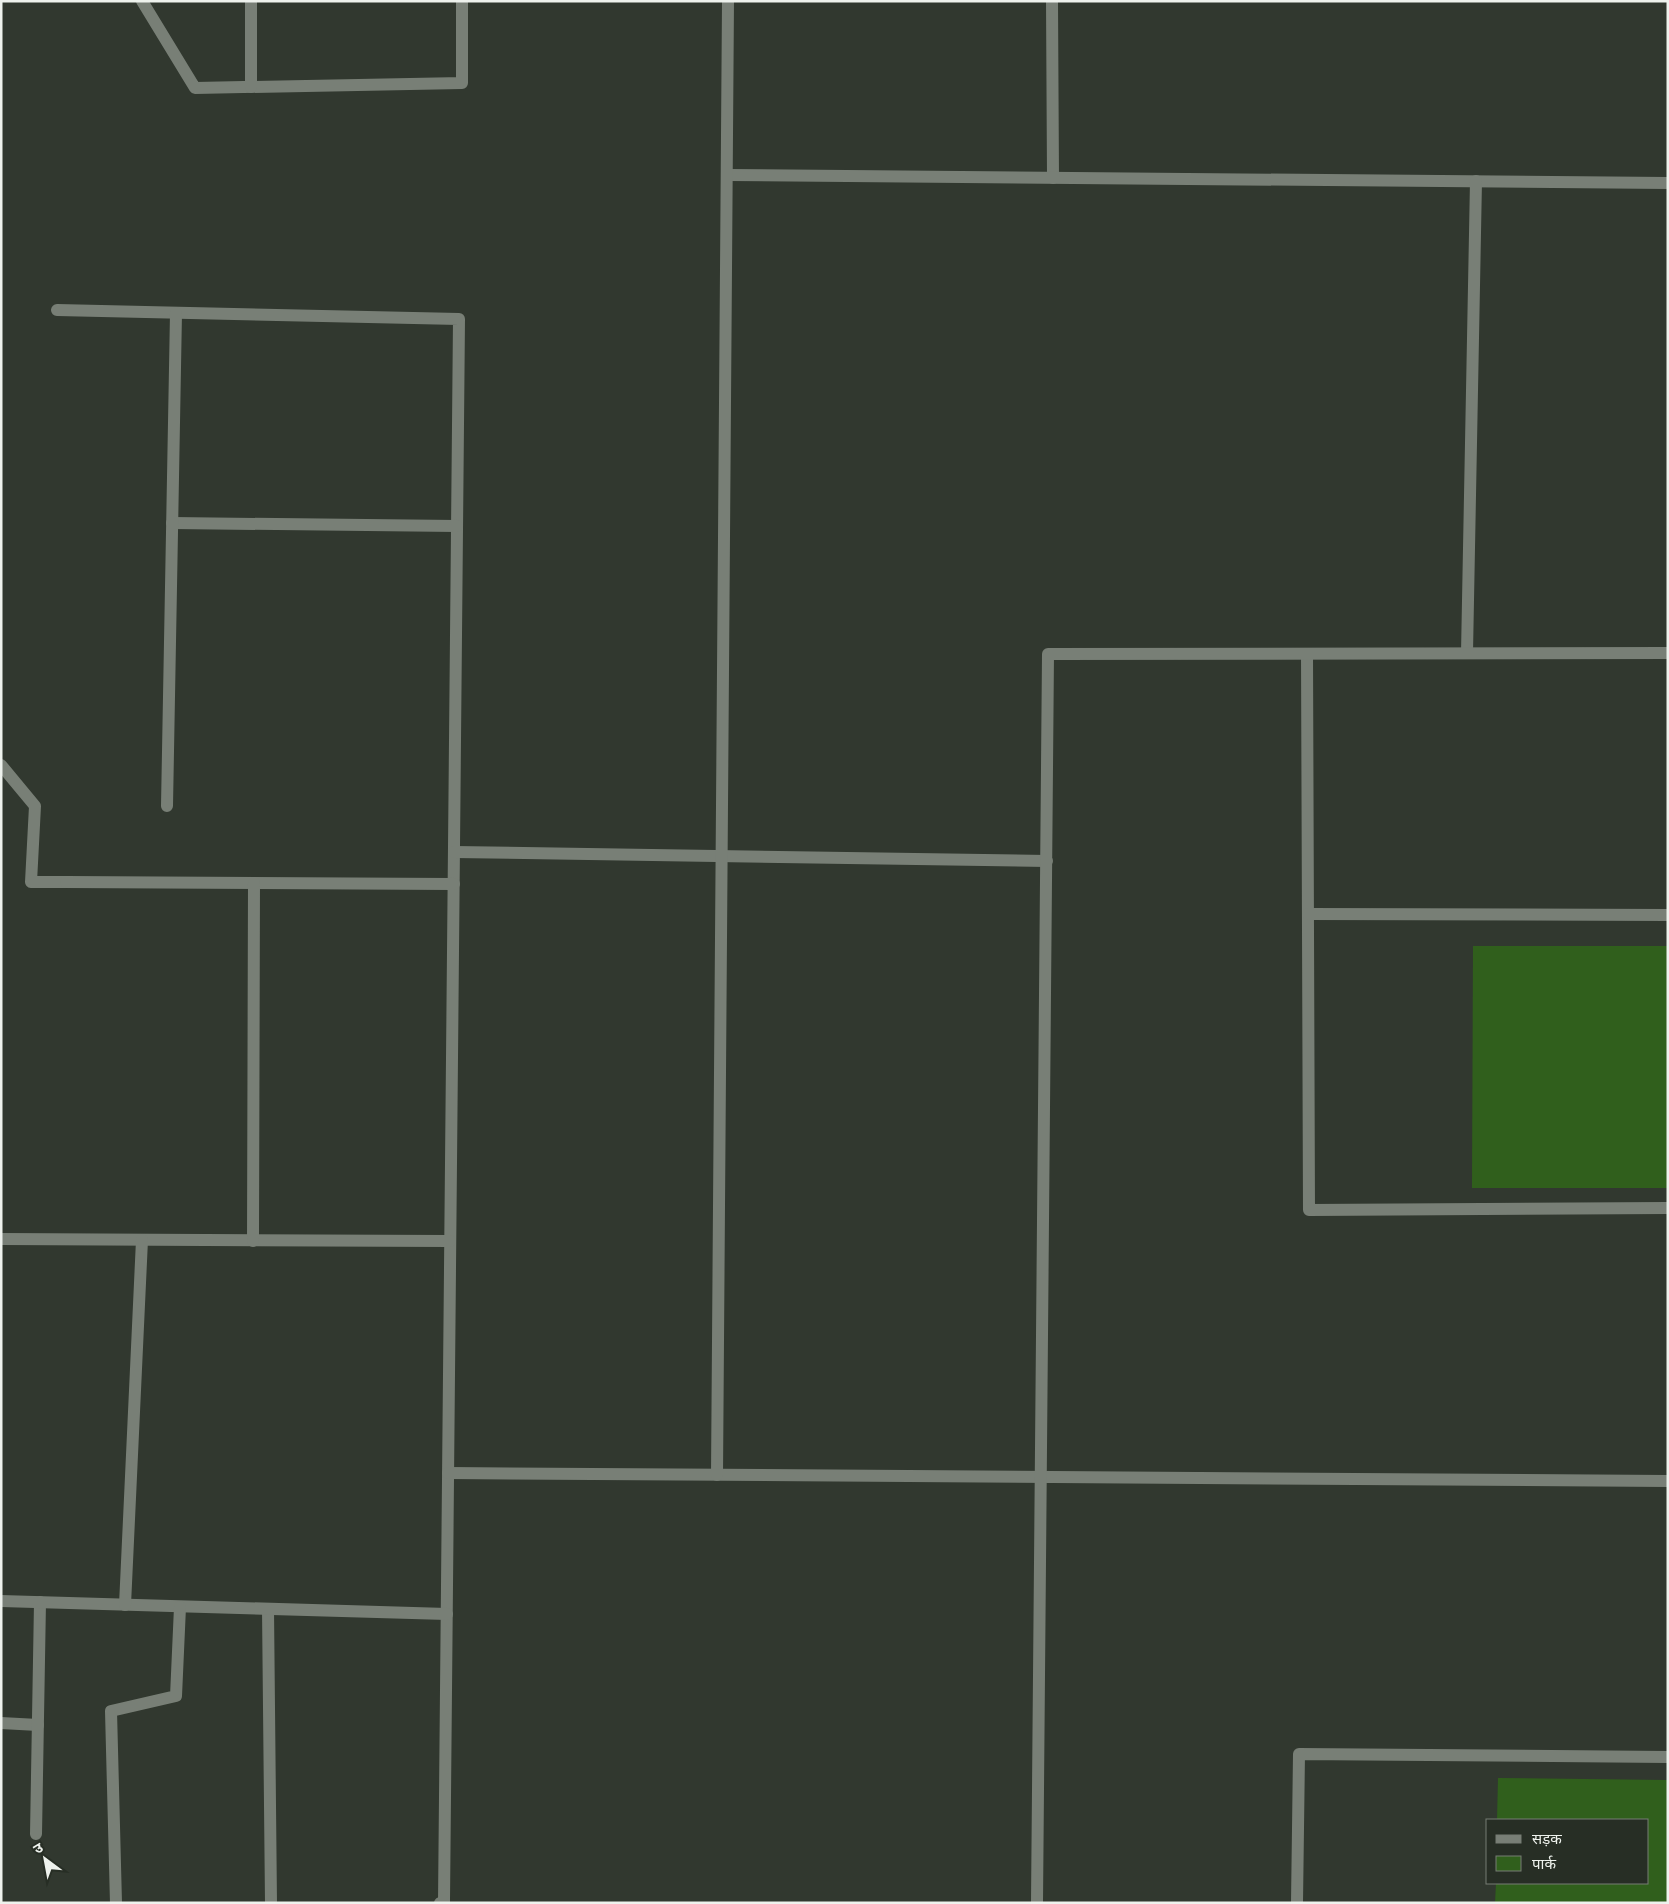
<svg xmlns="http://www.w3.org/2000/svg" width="1669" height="1904" font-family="Overpass,'Noto Sans Devanagari',sans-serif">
<rect width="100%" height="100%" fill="#31382f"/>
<g fill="#305f1c">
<path d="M1473,946H1668V1188H1472Z"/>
<path d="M1498,1778L1668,1780V1903H1495L1496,1883H1648V1820H1497Z"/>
</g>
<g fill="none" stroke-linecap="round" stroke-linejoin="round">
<g stroke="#787f76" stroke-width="12">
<path d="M1,765L35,806L31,882H66"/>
<path d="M268,1609L271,1903"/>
<path d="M1,1723L38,1725"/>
<path d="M36,1834L40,1602"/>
</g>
<g stroke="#787f76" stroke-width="12">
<path d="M142,1L195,88L462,83V1"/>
<path d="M251,1V87"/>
<path d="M1052,1L1053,178"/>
<path d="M728,175L1668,183"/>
<path d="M57,310L459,319L444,1902L440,1903"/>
<path d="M172,523L457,526"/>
<path d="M1467,653L1476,181"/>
<path d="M1307,654L1309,1210L1668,1208"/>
<path d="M167,806L176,313"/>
<path d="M454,852L1047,861"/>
<path d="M66,882L454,884"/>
<path d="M1308,914L1668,915"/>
<path d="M1,1239L450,1241"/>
<path d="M253,1241L254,883"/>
<path d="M448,1473L1668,1481"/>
<path d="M717,1475L728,1"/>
<path d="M1,1601L447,1614"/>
<path d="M125,1605L142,1240"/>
<path d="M116,1903L111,1711L176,1696L180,1607"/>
<path d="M1037,1903L1048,654L1668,653"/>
<path d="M1297,1903L1299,1754L1668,1757"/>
</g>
</g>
<rect width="1669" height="1904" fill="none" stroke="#eef2ed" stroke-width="5"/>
<rect x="1486" y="1819" width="162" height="65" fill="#272e25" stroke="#777c75"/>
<rect x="1496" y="1835" width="25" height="8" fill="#787f76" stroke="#777c75"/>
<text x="1532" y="1844" font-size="15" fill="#eef2ed">सड़क</text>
<rect x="1496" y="1856" width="25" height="15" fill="#305f1c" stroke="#777c75"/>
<text x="1532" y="1869" font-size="15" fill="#eef2ed">पार्क</text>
<g transform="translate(45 1859) rotate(328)" stroke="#272e25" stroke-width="4" paint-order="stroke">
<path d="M0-4L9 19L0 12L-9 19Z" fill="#eef2ed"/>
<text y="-8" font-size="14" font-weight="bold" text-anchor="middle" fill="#eef2ed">उ</text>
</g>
</svg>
